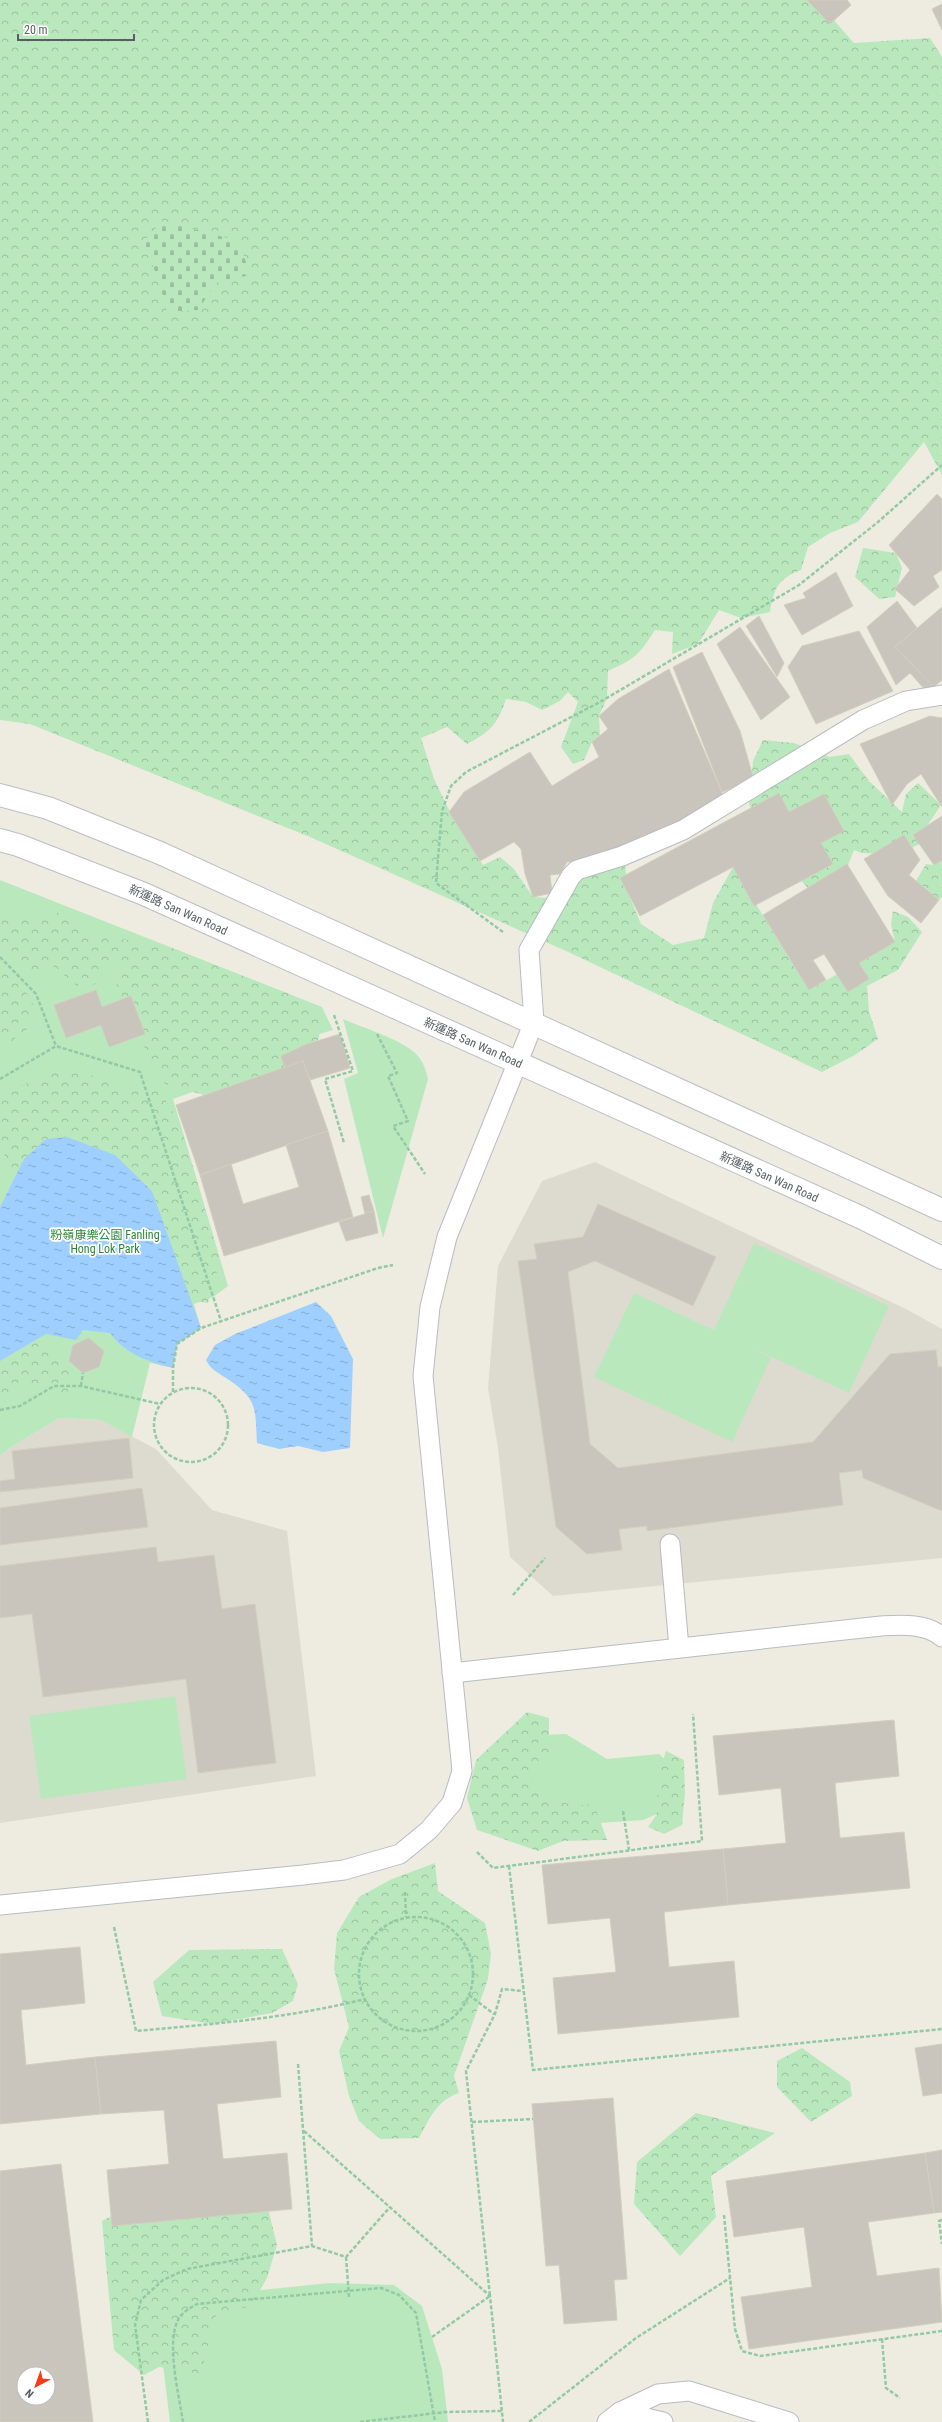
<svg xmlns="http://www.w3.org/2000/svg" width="942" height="2422" font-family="'Roboto Condensed','Noto Sans TC',sans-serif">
<defs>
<pattern id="forest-crowns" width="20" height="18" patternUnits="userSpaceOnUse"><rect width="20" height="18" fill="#bae8bd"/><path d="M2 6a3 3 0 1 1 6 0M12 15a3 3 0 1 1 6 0" fill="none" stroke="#9abf9d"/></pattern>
<pattern id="cemetery-stones" width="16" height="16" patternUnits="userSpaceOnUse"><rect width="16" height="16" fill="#bae8bd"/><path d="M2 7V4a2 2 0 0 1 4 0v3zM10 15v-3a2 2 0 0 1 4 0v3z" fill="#9abf9d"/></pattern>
<pattern id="water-ripples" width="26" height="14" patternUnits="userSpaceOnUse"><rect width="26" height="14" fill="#9fcfff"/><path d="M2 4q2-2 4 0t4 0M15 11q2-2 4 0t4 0" fill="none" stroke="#85abd2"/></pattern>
</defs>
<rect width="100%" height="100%" fill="#eeece0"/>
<g fill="#dddbcf">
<path d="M595,1162L908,1310L942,1329V1558L553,1596L510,1557L498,1448L488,1388L498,1266L542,1181Z"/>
<path d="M59,1418L101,1420L156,1449L212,1510L287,1531L316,1776L0,1823V1456L8,1449Z"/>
</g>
<g fill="#bae8bd">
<path d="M0,880L322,1007L333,1030L272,1048L275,1062L173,1099L228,1286L213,1297L194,1304L201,1328L177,1344L173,1368L150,1363L132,1437L101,1420L59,1418L8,1449L0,1456Z"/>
<path d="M343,1019C363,1028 401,1039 416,1054C423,1061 426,1070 428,1079L383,1238L344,1079L358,1073Z"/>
<path d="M754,1243L889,1306L849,1393L748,1346L771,1358L732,1442L594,1377L634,1293L714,1330Z"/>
<path d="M175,1696L187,1779L41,1799L29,1716Z"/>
<path d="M566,1734L607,1759L659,1754L671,1765L657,1814L643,1820L585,1824L530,1797L526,1747L544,1735Z"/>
<path d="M329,2283L394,2285L422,2306L442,2369L448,2422H170L161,2349L195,2297Z"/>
</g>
<g fill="url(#forest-crowns)">
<path d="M0,0H816L854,43L930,38L942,57V475L924,442L858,522L830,533L808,547L801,570C777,579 774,589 770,612L741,618L719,610L698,644L672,654L673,632L655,630C639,655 635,659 608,671L607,698L599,716L600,735L592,742L584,760L573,764L561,747L578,702L568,692L560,701L542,710L526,702L506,699C498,724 490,732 467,744L447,727L421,738L434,779L452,816L483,865L500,857L514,869L533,897L548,898L613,847L625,864L628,893L641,924L673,945L704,938L713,903L733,867L809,990L895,942L891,924L893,911L908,917L922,932L898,970L867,986L869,1011L878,1039L855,1055L822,1072L566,951L310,837L30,724L0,720Z"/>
<path d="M863,548L896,553L902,568L895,597L879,599L855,577Z"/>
<path d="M763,740L794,743L830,757L849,754L869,781L902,812L906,794L918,783L941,805L927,826L920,844L896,855L861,853L854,850C841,882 845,887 808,888L781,860L749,804L753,761Z"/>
<path d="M942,860V897L939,900L916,881L926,864L934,865Z"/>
<path d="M65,909L85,934L164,945L292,995L323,1021L318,1040L281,1056L285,1068L204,1095L165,1084L152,1064L116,983L123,961L108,967L97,984L77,986L53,966L38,975L18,957L0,952V918L42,920Z"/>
<path d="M0,969L14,972L34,1006L31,1026L14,1039L12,1044L0,1034Z"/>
<path d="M53,1072L88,1074L121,1087H157L180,1123L220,1260L208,1303L175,1298L151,1182L115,1155L16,1188L0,1142V1101L14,1089Z"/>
<path d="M29,1335L55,1352L72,1369L67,1395L27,1383L0,1398V1353Z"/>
<path d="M527,1712L549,1718V1755L532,1768V1782C553,1800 566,1808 594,1804L607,1840L563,1841L538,1851L477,1830L467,1798L476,1760Z"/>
<path d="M666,1751L684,1760L685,1793L682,1825L664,1834L648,1827L657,1814L658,1776Z"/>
<path d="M435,1863L438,1891L485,1923L491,1954L488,1979L454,2076L459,2093C436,2101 430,2118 419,2138L380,2139L359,2121L349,2096L339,2051L349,2027L334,1969L337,1933L359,1897L392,1879Z"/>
<path d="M282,1949L298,1984L293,2001L272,2013L213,2024L162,2016L153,1982L189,1950Z"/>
<path d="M802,2048L850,2082L852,2096L811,2122L777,2087V2061Z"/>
<path d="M696,2113L775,2133L711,2176L716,2217L680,2256L634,2204L637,2162Z"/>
<path d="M263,2188L277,2245L267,2278L251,2306L216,2315L201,2374L159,2367L144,2375L114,2350L102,2221L157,2191Z"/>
</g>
<path fill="url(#cemetery-stones)" d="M162,221L239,241L250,275L216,283L198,310L167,312L160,283L143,243Z"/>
<g fill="url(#water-ripples)">
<path d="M67,1137L115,1155L152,1191L201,1328L177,1344L173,1368C149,1362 125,1354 110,1333L83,1330L76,1340L46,1334L0,1361V1207L24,1159L46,1139Z"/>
<path d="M316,1302L331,1316L353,1359L350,1448L323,1452L298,1446L279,1449L257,1443C255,1407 258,1399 226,1378C217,1372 211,1370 206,1360L215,1345L235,1334Z"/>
</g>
<g fill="#c9c5bd" stroke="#d3cebe" fill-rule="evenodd">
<path d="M807,0H847L851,5L830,24Z"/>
<path d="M942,4V30L932,9Z"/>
<path d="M937,494L942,499V570L933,576L939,587L914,606L895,589L910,570L889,545Z"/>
<path d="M836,572L853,606L802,635L784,605L806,598L803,593Z"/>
<path d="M897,601L917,628L895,647L934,687L928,693L910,673L896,685L867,627Z"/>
<path d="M942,607V680L934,687L895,647Z"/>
<path d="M759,616L784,663L777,677L746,626Z"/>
<path d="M740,627L790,697L761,720L717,644Z"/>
<path d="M859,631L893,691L816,724L788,667L802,646Z"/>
<path d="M702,652L740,731L754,780L722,792L673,667Z"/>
<path d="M669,669L723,795L670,830L597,858L567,862L560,874L550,875L552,893L533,897L525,874L521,849L514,842L480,861L449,812L464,792L530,752L552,786L599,757L592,742L608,729L599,716L618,699Z"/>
<path d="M930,716L942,718V807L921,774L907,784L892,805L860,744Z"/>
<path d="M779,793L789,812L824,794L844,831L821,843L833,864L754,906L733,867L640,916L620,878Z"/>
<path d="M942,816V860L934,865L913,835Z"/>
<path d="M904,835L920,860L909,875L939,900L921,923L888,896L864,859Z"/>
<path d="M847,864L895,942L859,963L869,979L848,992L824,954L813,960L826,980L809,990L763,915Z"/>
<path d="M96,990L102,1007L131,996L145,1034L109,1047L101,1025L66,1038L54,1005Z"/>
<path d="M340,1034L350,1068L310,1080L303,1061L285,1068L281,1056L307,1044Z"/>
<path d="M303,1061L328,1131L200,1175L176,1105Z"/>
<path d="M328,1131L353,1217L224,1256L200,1175L231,1164L243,1204L299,1187L286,1145Z"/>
<path d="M369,1195L374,1211L365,1214L361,1197Z"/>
<path d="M598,1204L716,1257L693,1306L595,1261L568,1272L590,1444L618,1468L813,1442L890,1354L936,1350L938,1367H942V1511L863,1478L862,1470L839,1473L843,1505L647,1531V1526L619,1529L622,1550L587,1554L556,1527L518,1261L537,1259L534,1244L583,1237Z"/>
<path d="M374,1211L378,1233L346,1241L339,1222Z"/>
<path d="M89,1338L104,1351L99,1367L83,1373L69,1361L73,1345Z"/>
<path d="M129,1438L133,1478L0,1492V1481L15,1479L12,1451Z"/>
<path d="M142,1488L148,1527L0,1545V1508Z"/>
<path d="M156,1547L158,1562L214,1555L222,1609L255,1604L276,1763L198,1773L186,1679L43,1697L32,1614L0,1618V1566Z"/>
<path d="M894,1720L899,1776L835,1783L840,1838L904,1832L910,1888L728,1905L723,1849L786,1843L781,1788L719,1795L713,1736Z"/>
<path d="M723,1849L728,1905L664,1912L669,1967L734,1961L739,2017L558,2034L553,1978L616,1972L610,1918L548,1924L542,1865Z"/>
<path d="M80,1947L85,2003L21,2010L26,2065L95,2057L101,2114L0,2124V1954Z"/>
<path d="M276,2041L281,2097L217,2104L223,2159L287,2153L292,2209L112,2226L107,2170L169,2164L164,2110L101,2114L95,2057Z"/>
<path d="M942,2044V2093L923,2096L915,2048Z"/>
<path d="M613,2098L627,2279L614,2280L617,2320L564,2324L559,2265L546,2266L532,2104Z"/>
<path d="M942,2150V2212L934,2213L925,2153Z"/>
<path d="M925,2153L934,2213L868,2222L877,2276L939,2268L942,2322L749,2349L741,2297L812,2287L804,2227L734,2237L726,2181Z"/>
<path d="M61,2164L93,2422H0V2171ZM24,2374H48V2398H24Z"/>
</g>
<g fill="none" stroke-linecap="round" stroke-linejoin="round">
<defs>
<g id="lane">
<path d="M670,1544L679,1648"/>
<path d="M452,1673L881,1626C901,1625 926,1623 942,1637"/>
<path d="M0,1905L303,1875L344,1870L400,1854L429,1830L452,1803L462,1771L423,1376L430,1307L447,1237L534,1022L529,950L571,876L577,870L622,856L683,830L863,720L906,701L942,695"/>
<path d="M620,2412L663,2422"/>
<path d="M607,2422L620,2412L658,2394L689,2391L789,2422"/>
</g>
<g id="secondary">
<path d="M0,795L48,808L160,853L942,1210"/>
<path d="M0,840L18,845L144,894L860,1217L942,1258"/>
</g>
</defs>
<use href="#lane" stroke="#b8bbc1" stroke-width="21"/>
<use href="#secondary" stroke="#bbbec6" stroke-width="24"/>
<g stroke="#93c9a5" stroke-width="2.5" stroke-dasharray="4 2" stroke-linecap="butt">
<path d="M503,932L436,883L442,811L451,786L466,772L600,702L799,585L878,522L942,465"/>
<path d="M0,957L36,994L56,1046"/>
<path d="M334,1015L353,1071L325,1079L344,1143"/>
<path d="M377,1034L397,1073L388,1076L408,1121L393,1126L425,1174"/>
<path d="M0,1079L56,1046L140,1072L221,1321"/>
<path d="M81,1386L83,1373"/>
<circle cx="191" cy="1425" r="37"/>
<path d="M173,1392V1368L177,1344L201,1328L378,1268L393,1265"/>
<path d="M0,1410L20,1406L54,1386H81L160,1404"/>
<path d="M513,1595L545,1558"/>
<path d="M623,1811L629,1850"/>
<path d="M477,1852L493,1868L702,1841L693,1714"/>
<path d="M509,1866L533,2070L942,2029"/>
<path d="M405,1892L406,1917"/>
<circle cx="416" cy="1974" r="57"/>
<path d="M114,1927L136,2031C213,2024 290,2018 365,1999"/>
<path d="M469,1995L494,2014"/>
<path d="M298,2064L312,2246"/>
<path d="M472,2122L533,2119"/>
<path d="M304,2131L490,2296L503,2422"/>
<path d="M724,2215L735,2329L742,2351L760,2356L942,2331"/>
<path d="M942,2220L939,2221L942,2244"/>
<path d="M346,2257L349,2297"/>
<path d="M432,2337L490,2296L466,2071L495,2014L502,1989L523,1991"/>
<path d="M882,2339L886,2388L900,2398"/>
<path d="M148,2422L135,2325L141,2300L163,2280L187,2269L312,2246L346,2257L390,2207"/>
<path d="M183,2422C179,2395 166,2344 178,2320C181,2313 190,2308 197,2304L381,2288L399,2295L416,2313L435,2422"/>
<path d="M360,2422L445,2412L502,2411"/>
<path d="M529,2422L636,2338L730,2278"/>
</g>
<use href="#lane" stroke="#fff" stroke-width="19"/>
<use href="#secondary" stroke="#fff" stroke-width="22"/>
</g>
<g text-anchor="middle" stroke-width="3.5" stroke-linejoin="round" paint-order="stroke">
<g font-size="12" fill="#595d63" stroke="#fff">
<text transform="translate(178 910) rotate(24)" y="4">新運路 San Wan Road</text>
<text transform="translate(473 1043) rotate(24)" y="4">新運路 San Wan Road</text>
<text transform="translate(769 1177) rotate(24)" y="4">新運路 San Wan Road</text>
</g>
<g font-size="12" fill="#2d8737" stroke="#fff">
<text x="105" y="1239">粉嶺康樂公園 Fanling<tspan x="105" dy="14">Hong Lok Park</tspan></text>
</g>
</g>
<g transform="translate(36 2386) rotate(221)"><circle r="19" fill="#ffffff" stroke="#bdbec1"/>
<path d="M0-3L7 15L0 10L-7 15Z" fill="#f93b1b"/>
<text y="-6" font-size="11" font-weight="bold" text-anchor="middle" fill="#595d63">N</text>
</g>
<path d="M18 34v6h116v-6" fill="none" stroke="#595d63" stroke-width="2"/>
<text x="24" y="34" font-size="12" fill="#595d63" stroke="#ffffff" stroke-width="3" paint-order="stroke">20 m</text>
</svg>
